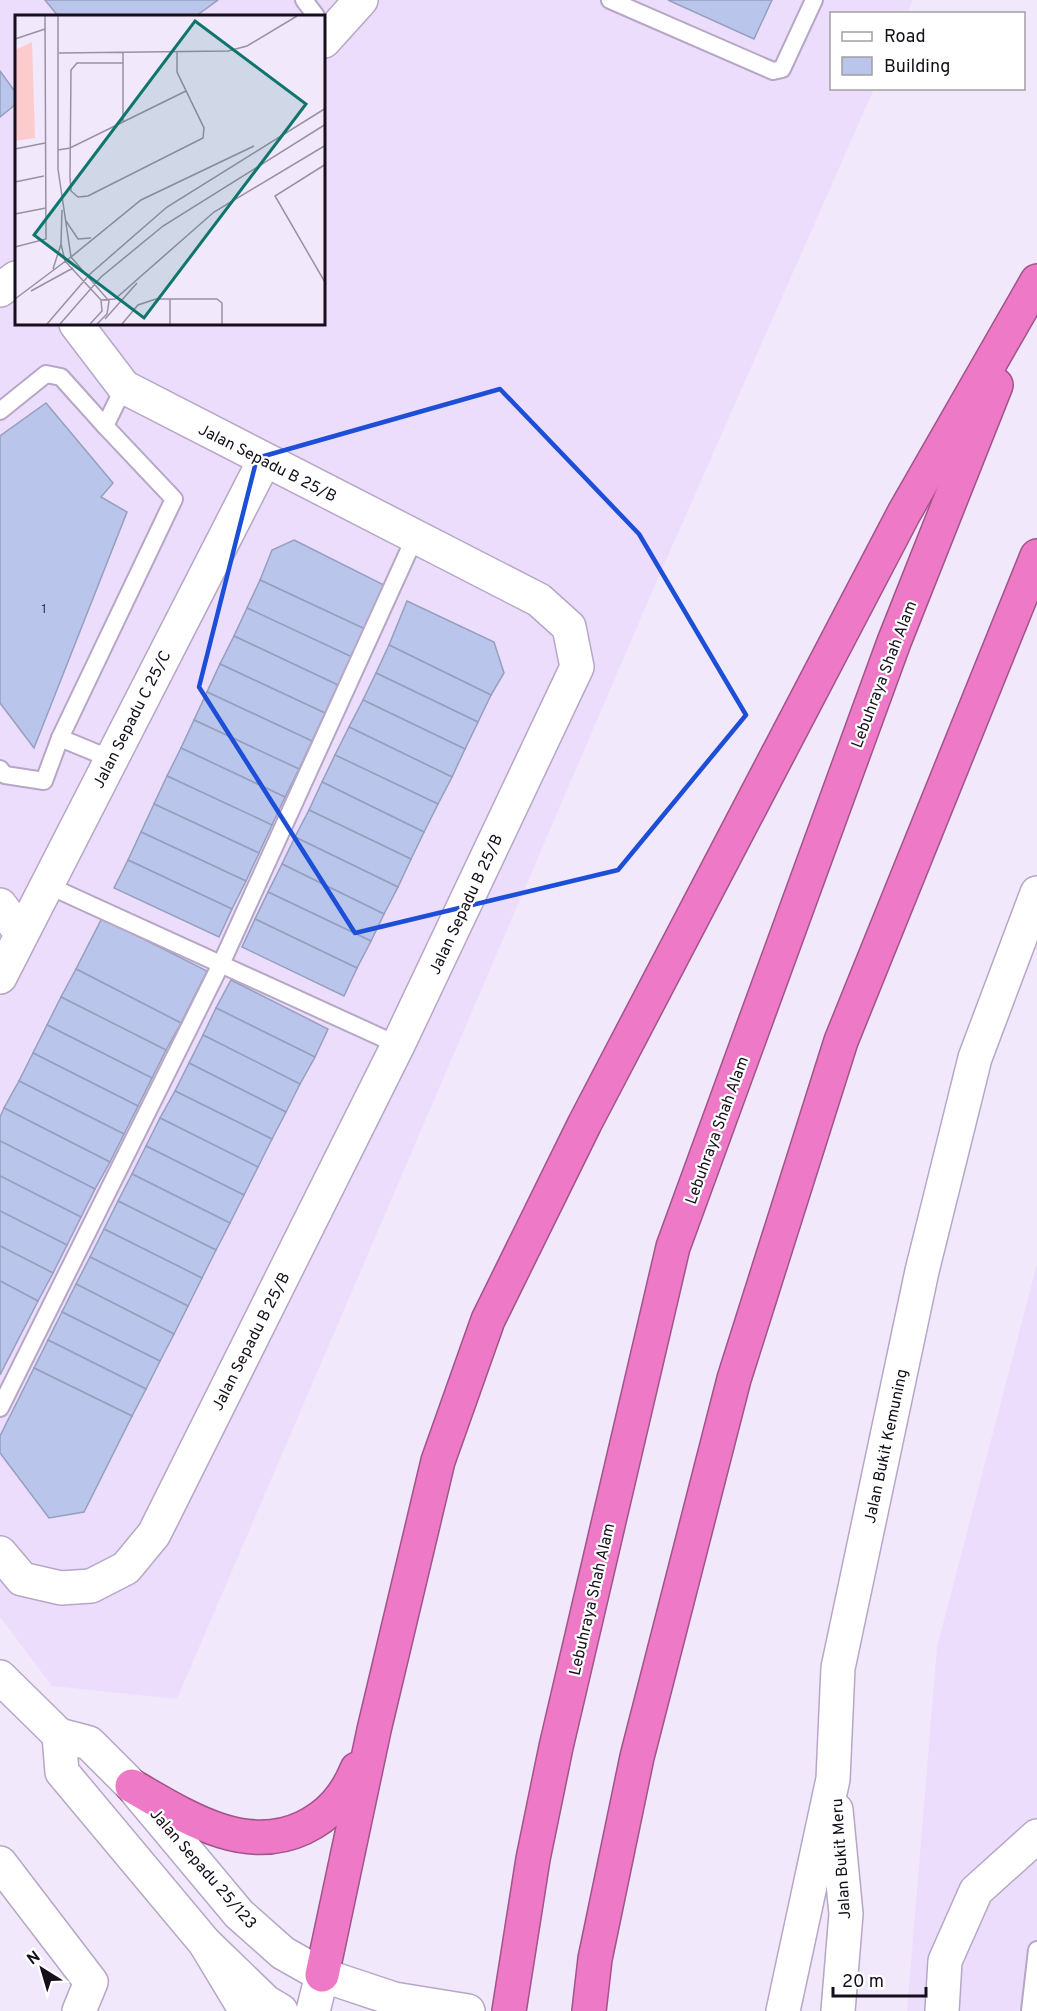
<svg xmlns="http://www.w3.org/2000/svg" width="1037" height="2011" font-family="Overpass,sans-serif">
<rect width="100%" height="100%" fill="#f2e8fc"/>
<g fill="#ecddfd" fill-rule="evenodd">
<path d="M0,0H913L907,13L832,14V88L874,89L655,585L177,1699L52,1686L0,1617ZM16,16H324V324H16Z"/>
<path d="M1037,1264V2011H907L937,1647Z"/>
</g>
<g fill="#bac5eb" stroke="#969fbe" stroke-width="1.5">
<path d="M45,0H218L196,16H58Z"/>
<path d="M668,0H772L754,39Z"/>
<path d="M0,71L16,93V104L0,117Z"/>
<path d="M46,403L113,483L101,497L127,512L34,748L0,703V436Z"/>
<path d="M294,540L386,586L365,629L260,580L272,550Z"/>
<path d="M260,580L365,629L352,657L247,608Z"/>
<path d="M407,601L494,642L504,673L491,695L389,645Z"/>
<path d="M247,608L352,657L338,685L234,636Z"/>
<path d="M234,636L338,685L325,713L220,664Z"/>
<path d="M389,645L491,695L478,722L376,673Z"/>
<path d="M220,664L325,713L312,741L207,692Z"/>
<path d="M376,673L478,722L465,749L363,700Z"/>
<path d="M207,692L312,741L299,769L194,720Z"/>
<path d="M363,700L465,749L452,777L349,727Z"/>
<path d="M194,720L299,769L285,797L181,748Z"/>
<path d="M349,727L452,777L438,804L335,755Z"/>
<path d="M181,748L285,797L272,825L167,776Z"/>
<path d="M335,755L438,804L424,832L322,782Z"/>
<path d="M167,776L272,825L259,853L154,804Z"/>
<path d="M322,782L424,832L411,859L309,810Z"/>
<path d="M154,804L259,853L246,881L141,832Z"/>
<path d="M309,810L411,859L398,887L295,837Z"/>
<path d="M141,832L246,881L232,909L128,860Z"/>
<path d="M295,837L398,887L384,914L282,864Z"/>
<path d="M128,860L232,909L219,937L114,888Z"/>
<path d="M282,864L384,914L371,941L268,892Z"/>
<path d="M268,892L371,941L357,968L255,919Z"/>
<path d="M102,918L207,971L181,1023L76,969Z"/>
<path d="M255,919L357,968L344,996L242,947Z"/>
<path d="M76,969L181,1023L166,1050L61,997Z"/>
<path d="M231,980L328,1029L315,1057L216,1008Z"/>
<path d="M61,997L166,1050L152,1078L47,1025Z"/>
<path d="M216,1008L315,1057L300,1084L203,1035Z"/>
<path d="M47,1025L152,1078L138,1106L33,1053Z"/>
<path d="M203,1035L300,1084L286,1112L189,1063Z"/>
<path d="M33,1053L138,1106L124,1134L19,1081Z"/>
<path d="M189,1063L286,1112L272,1139L175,1091Z"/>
<path d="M19,1081L124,1134L110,1162L4,1108Z"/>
<path d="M175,1091L272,1139L258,1167L160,1118Z"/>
<path d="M4,1108L110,1162L95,1189L0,1141V1117Z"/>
<path d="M160,1118L258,1167L244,1195L146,1146Z"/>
<path d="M0,1141L95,1189L81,1217L0,1176Z"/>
<path d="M146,1146L244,1195L230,1223L132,1174Z"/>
<path d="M132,1174L230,1223L216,1250L118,1201Z"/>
<path d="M0,1176L81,1217L67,1245L0,1211Z"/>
<path d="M118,1201L216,1250L202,1278L104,1229Z"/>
<path d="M0,1211L67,1245L53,1273L0,1246Z"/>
<path d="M104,1229L202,1278L188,1306L90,1257Z"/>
<path d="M0,1246L53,1273L38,1301L0,1281Z"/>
<path d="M90,1257L188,1306L174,1334L76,1284Z"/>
<path d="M0,1281L38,1301L0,1375Z"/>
<path d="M76,1284L174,1334L160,1361L62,1312Z"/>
<path d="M62,1312L160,1361L146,1389L48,1340Z"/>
<path d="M48,1340L146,1389L132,1416L34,1368Z"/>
<path d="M34,1368L132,1416L84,1512L49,1518L0,1453V1436Z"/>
</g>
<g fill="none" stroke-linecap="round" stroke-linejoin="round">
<defs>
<g id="service">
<path d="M304,0L316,16"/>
<path d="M610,0L773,71L782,69L814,0"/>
<path d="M0,411L46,374L61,377L105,426L124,387"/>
<path d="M60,738L174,499L105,426"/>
<path d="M0,769L5,775L44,781L60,738L111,759"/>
<path d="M45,884L398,1045"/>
<path d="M0,1408L221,964L415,537"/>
<path d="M1030,2011L1037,1950"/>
</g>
<g id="minor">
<path d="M324,41L361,0"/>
<path d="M0,290L16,278"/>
<path d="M0,905L21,933"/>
<path d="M0,977L264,461"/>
<path d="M0,1553L22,1579L61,1588L91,1586L126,1568L154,1534L398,1045L577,667L569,627L539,600L124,387L76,324"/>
<path d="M0,1863L91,1982L79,2011"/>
<path d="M942,2011L945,1961L976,1891L1037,1836"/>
</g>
<g id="tertiary">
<path d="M0,1677L59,1735L89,1743L132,1786L239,1914L283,1953L322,1975"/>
<path d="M59,1735L62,1772L205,1943L266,2002L281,2011"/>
</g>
<g id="secondary">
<path d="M836,1810L846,1914L838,2011"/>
<path d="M205,1943L246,2011"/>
<path d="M313,2011L322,1975L394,1999L468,2011"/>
<path d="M783,2011L833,1779L838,1668L922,1271L975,1058L1037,893"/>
</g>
<g id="motorway">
<path d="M132,1786C183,1815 243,1856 303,1828C330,1815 346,1796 357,1769"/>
<path d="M322,1975L374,1730L438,1461L488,1320L585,1123L904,513L1037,281"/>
<path d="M509,2011L533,1859L556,1747L673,1247L894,642L996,385"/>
<path d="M589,2011L595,1959L637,1757L734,1379L841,1041L1037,556"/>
</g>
</defs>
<use href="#service" stroke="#b6a7c6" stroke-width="20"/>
<use href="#minor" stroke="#b6a7c6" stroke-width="36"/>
<use href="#tertiary" stroke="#b6a7c6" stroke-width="36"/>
<use href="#secondary" stroke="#b6a7c6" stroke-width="36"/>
<use href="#motorway" stroke="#a1548a" stroke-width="36"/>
<use href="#service" stroke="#fff" stroke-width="16"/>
<use href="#minor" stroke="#fff" stroke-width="33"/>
<use href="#tertiary" stroke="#fff" stroke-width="33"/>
<use href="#secondary" stroke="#fff" stroke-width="33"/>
<use href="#motorway" stroke="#ed79c7" stroke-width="33"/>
</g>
<path fill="none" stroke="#1d4ed8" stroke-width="4.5" stroke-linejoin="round" d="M500,389L639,534L746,715L618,870L355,933L199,687L257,458Z"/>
<g text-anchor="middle" stroke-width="4.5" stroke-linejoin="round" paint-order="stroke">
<g font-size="14" fill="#3e3c4e">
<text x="44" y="613">1</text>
</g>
<g font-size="16" fill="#140f1a" stroke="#fff">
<text transform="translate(268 462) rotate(27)" y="6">Jalan Sepadu B 25/B</text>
<text transform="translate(883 674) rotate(-69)" y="6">Lebuhraya Shah Alam</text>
<text transform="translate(131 719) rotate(-63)" y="6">Jalan Sepadu C 25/C</text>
<text transform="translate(465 904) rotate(-65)" y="6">Jalan Sepadu B 25/B</text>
<text transform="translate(716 1130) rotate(-70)" y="6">Lebuhraya Shah Alam</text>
<text transform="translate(250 1341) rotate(-63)" y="6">Jalan Sepadu B 25/B</text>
<text transform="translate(885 1446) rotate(-78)" y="6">Jalan Bukit Kemuning</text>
<text transform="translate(591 1599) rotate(-77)" y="6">Lebuhraya Shah Alam</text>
<text transform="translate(840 1859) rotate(-94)" y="6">Jalan Bukit Meru</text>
<text transform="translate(204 1868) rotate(49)" y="6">Jalan Sepadu 25/123</text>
</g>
</g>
<g transform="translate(15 15)">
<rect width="310" height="310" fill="#f2e8fc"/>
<path d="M17,27L20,123L0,126V35Z" fill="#fbcbcd"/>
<path fill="none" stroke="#9991a2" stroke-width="1.5" d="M43,1V154L56,242M0,24L30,14M44,38L213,36L232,31L282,1M108,48H62L56,55L55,162L56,176L63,182L73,181L188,123L189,113L162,57V37M108,107V37M0,134L30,128M43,135L55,133L171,76M311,149L260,181L311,269M0,167L29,161M47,195L46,229L50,246M0,199L31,193M51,206L63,224L76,223M0,232L31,224L30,1M56,242L126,185L239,131M50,246L86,285L100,284L199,197L311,130M38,254L46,229M16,276L58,253M0,284L56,242L94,286L92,299L82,309M155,284V309M90,304L122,268M32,309L75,259L152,192L311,93M45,309L86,262L148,211L311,109M75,309L87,296L86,285M107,309L123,290L141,284H202L207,288V309"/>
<path fill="#0f766e" fill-opacity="0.15" stroke="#0f766e" stroke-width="3" d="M180,6L291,89L129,303L19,220Z"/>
<rect width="310" height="310" fill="none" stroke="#140f1a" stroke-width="3"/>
</g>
<rect x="830" y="12" width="195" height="78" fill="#ffffff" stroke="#a19fa3" stroke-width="1.5"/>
<rect x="842" y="32" width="30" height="9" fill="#ffffff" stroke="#a19fa3" stroke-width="1.5"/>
<text x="884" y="42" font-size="18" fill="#140f1a">Road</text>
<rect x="842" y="57" width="30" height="18" fill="#bac5eb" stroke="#a19fa3" stroke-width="1.5"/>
<text x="884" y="72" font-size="18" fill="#140f1a">Building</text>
<g transform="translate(42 1969) rotate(323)" stroke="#ffffff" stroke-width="4.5" paint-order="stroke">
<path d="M0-4.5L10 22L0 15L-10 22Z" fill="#140f1a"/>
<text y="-9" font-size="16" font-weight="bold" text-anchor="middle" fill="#140f1a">N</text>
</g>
<path d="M833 1987v9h93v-9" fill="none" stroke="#140f1a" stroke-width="3"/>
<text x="842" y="1987" font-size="18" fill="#140f1a" stroke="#ffffff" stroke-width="4.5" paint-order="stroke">20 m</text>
</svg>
